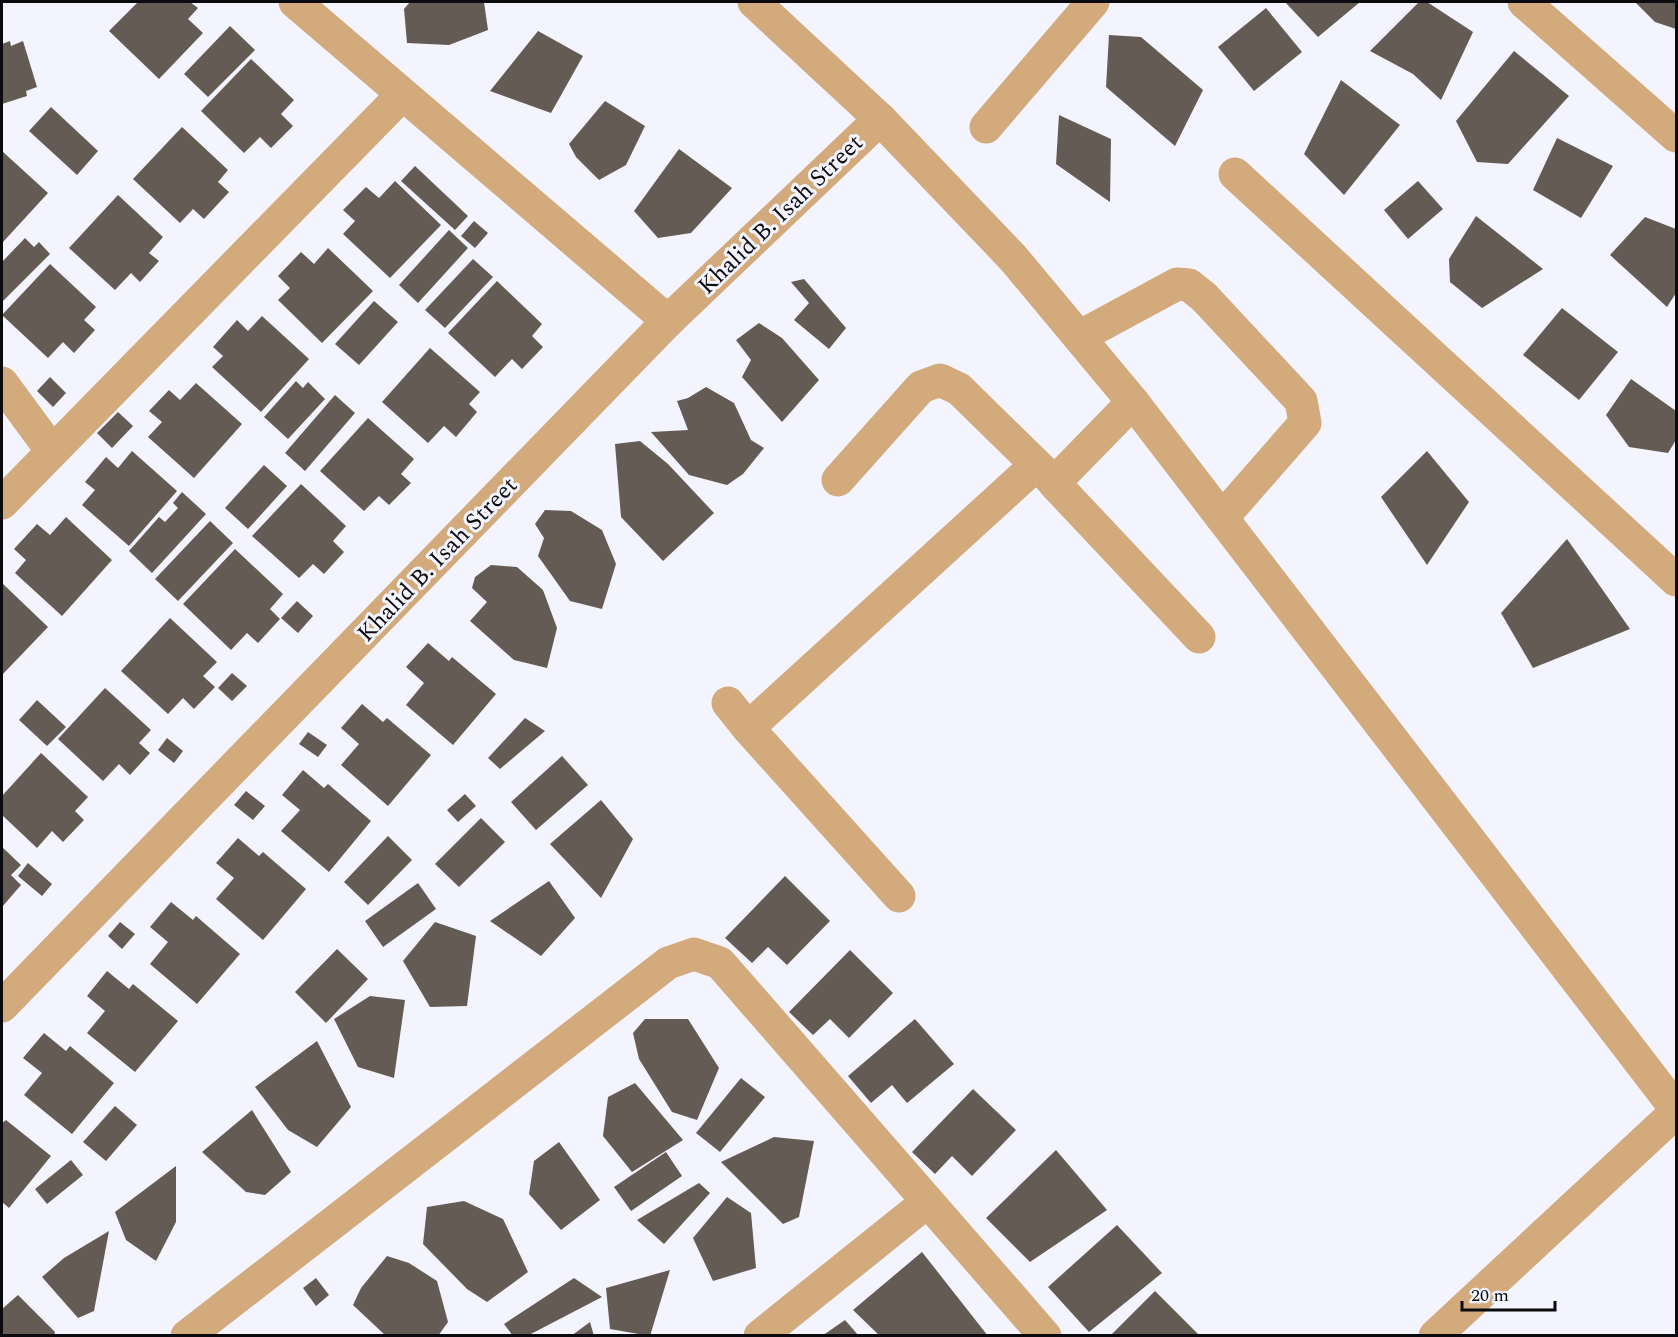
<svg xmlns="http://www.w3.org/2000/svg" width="1678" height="1337" font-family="Spectral,serif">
<rect width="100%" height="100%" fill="#f3f4fe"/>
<g fill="#655b55">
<path d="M138,2H190L198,8L188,19L203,33L159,79L109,31Z"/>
<path d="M410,2H484L488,30L449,45L407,43L404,9Z"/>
<path d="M1285,2H1360L1318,37Z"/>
<path d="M1419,2H1427L1473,32L1441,100L1413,74L1370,51Z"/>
<path d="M1635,2H1676V29L1655,22Z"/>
<path d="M1266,8L1302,52L1254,91L1218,47Z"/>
<path d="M230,26L255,50L208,97L184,74Z"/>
<path d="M538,31L583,56L551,113L490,91Z"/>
<path d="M1109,35L1141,37L1203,90L1175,146L1106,87Z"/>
<path d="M10,41L11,46L23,41L37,87L26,91L27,96L2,104V44Z"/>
<path d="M1514,51L1569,96L1508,164L1477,162L1456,121Z"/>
<path d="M251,59L294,100L281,114L293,126L271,148L260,137L244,153L201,111Z"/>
<path d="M1341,80L1400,125L1344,195L1304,154Z"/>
<path d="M605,101L645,126L626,165L599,180L576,157L569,144Z"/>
<path d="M51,107L98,151L77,175L29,131Z"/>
<path d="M1059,115L1111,139L1110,202L1056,164Z"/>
<path d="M182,127L228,170L218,182L229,192L204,219L193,209L180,223L133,179Z"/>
<path d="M1557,138L1613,166L1581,218L1533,190Z"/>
<path d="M679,149L732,188L691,233L658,238L634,211Z"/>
<path d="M2,151L48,193L3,242L2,241Z"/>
<path d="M415,166L468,216L455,230L401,181Z"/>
<path d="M395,181L441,225L390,278L343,234L355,221L343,210L366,187L379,198Z"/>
<path d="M1418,181L1443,209L1408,239L1384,210Z"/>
<path d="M118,195L163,237L149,253L159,261L140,282L131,273L115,290L69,248Z"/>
<path d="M1476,216L1543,269L1482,308L1450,282L1449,259Z"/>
<path d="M1645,217L1676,229V293L1667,307L1610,255Z"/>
<path d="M474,221L488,233L475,248L461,236Z"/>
<path d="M449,230L468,248L418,303L399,285Z"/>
<path d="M25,238L34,247L39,242L50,254L2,302V262Z"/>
<path d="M328,248L373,291L322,343L278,300L290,288L278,276L301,252L314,264Z"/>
<path d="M473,259L493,277L445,328L425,310Z"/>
<path d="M50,264L96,307L84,320L95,330L74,353L63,342L48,358L2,315Z"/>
<path d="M804,279L846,328L829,349L794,320L809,303L791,282Z"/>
<path d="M497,281L542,324L532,336L543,347L522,369L512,359L495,377L448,333Z"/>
<path d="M374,301L398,322L359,365L335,344Z"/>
<path d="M1562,308L1618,352L1579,400L1523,355Z"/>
<path d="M262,316L309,359L261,412L212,367L223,356L213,347L237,320L248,331Z"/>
<path d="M759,323L782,338L819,380L782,422L742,377L751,360L736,340Z"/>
<path d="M430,348L480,392L469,404L477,412L456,437L444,426L428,443L382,402Z"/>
<path d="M50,377L66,393L53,407L37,391Z"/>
<path d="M1631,379L1676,411V440L1668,453L1629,447L1606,415Z"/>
<path d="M296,381L303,388L308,382L325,399L288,439L264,417Z"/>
<path d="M196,383L242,424L194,478L148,437L162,422L149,411L169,390L180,400Z"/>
<path d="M706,387L734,403L751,440L764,448L743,474L727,485L689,475L651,432L688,430L677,401L688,398Z"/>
<path d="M335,395L355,413L305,471L285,453Z"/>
<path d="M118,412L133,426L112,448L97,433Z"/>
<path d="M368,418L414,459L401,474L411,483L389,505L379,496L364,511L320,471Z"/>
<path d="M640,441L668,464L714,513L663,561L621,517L615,444Z"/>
<path d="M132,451L177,491L129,546L82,505L95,490L85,482L106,457L118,468Z"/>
<path d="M1427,451L1469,502L1427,565L1381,497Z"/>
<path d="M264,465L287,486L248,529L225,508Z"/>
<path d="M301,484L346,526L333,541L344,552L324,574L313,564L299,578L252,536Z"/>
<path d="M182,492L206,514L152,573L129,551L159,517L165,522L178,508L173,503Z"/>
<path d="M545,510L571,511L602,530L616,564L602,609L570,601L538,556L544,538L535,524Z"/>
<path d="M66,517L112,560L62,616L15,573L26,560L14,549L37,524L50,535Z"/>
<path d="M210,521L233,543L178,601L155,579Z"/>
<path d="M1567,539L1630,629L1533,668L1501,613Z"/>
<path d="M235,549L283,594L270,609L280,619L258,643L247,633L231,650L183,604Z"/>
<path d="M491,565L517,567L543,590L557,628L547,668L514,660L470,621L487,602L472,588L475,577Z"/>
<path d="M2,583L48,627L2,675Z"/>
<path d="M297,601L313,616L298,633L281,618Z"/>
<path d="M170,618L217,662L203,676L215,687L194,709L183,698L168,714L121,671Z"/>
<path d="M428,643L449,661L452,657L496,694L453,745L406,705L424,683L406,667Z"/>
<path d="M232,673L247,686L232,701L218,688Z"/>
<path d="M105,688L151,730L139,743L150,753L130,775L119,764L103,781L58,739Z"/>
<path d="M37,700L66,727L47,746L19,720Z"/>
<path d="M362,704L383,722L387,718L431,755L388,806L341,765L359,744L341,728Z"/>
<path d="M525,718L545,731L500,769L488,758Z"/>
<path d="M308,732L327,745L318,757L299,744Z"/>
<path d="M167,738L183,751L174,763L158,750Z"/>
<path d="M41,753L88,797L75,811L84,820L63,842L52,831L37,848L2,815V796Z"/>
<path d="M562,756L588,785L536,830L511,802Z"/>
<path d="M303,770L324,788L328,784L371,821L329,872L281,831L300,810L282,795Z"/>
<path d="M246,791L265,806L253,820L234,805Z"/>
<path d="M465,794L476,806L458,822L447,810Z"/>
<path d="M601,800L633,839L601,898L550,844Z"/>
<path d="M481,818L505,842L459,887L435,864Z"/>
<path d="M388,836L412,860L368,905L344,882Z"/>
<path d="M238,838L259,856L263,852L306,889L263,940L216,899L234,878L216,863Z"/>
<path d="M2,847L21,865L11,875L21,885L2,907Z"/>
<path d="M28,863L52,884L42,896L18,876Z"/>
<path d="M785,876L830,921L787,965L768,947L752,963L725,938Z"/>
<path d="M549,881L575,918L541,956L490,921Z"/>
<path d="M418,883L436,909L383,947L365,921Z"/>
<path d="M171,902L193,920L196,916L240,954L197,1004L150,964L168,942L150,927Z"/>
<path d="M120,922L135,934L122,949L108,936Z"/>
<path d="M435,922L476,936L467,1006L430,1007L403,961Z"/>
<path d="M337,949L368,979L326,1023L295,992Z"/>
<path d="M850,950L893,993L849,1038L830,1019L813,1035L789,1012Z"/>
<path d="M107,971L129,989L133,984L178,1021L135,1072L87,1033L105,1011L87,996Z"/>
<path d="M370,996L405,1000L394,1078L358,1067L334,1019Z"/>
<path d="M645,1019H688L719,1068L697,1120L672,1112L639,1059L633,1033Z"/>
<path d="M915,1019L954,1064L907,1103L892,1085L871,1103L848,1076Z"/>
<path d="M44,1033L66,1051L70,1046L114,1083L72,1134L24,1095L42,1073L23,1058Z"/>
<path d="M317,1041L351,1107L317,1147L288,1130L255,1087Z"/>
<path d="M741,1078L765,1097L720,1152L696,1133Z"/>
<path d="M635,1083L683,1140L632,1172L603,1136L608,1097Z"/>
<path d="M973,1089L1016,1130L972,1176L952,1156L935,1174L912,1152Z"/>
<path d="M115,1106L137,1125L106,1161L83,1142Z"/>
<path d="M252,1110L291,1172L265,1195L246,1192L202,1152Z"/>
<path d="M6,1120L51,1156L9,1208L2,1202V1123Z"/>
<path d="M774,1137L814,1141L799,1217L783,1224L721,1162Z"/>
<path d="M559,1142L600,1200L561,1230L529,1194L534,1161Z"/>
<path d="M1056,1150L1107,1210L1030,1262L986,1218Z"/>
<path d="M666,1152L682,1176L631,1211L614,1187Z"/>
<path d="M71,1160L83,1175L47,1204L35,1189Z"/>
<path d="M176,1166V1222L156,1261L126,1240L115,1212Z"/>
<path d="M699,1183L710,1193L664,1244L637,1220Z"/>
<path d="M727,1197L751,1213L756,1268L713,1281L693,1238Z"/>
<path d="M464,1201L503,1219L528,1272L487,1302L467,1289L423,1244L427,1207Z"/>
<path d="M1117,1225L1162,1273L1089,1332L1048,1287Z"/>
<path d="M109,1231L94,1311L78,1318L42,1277L64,1258Z"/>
<path d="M922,1252L988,1336H880L853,1310Z"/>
<path d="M387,1256L409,1263L437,1281L448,1322L438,1336H386L353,1305L361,1288Z"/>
<path d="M670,1270L650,1336L610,1329L606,1288Z"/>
<path d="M316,1278L329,1295L316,1306L303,1288Z"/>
<path d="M574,1278L602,1297L527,1336H513L504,1324Z"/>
<path d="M1155,1291L1200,1336L1112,1334Z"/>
<path d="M18,1295L55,1332L54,1336H2V1309Z"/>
<path d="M845,1320L859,1336H822Z"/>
<path d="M590,1322L594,1336H571Z"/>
</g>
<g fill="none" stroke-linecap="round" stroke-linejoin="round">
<g stroke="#d2aa7b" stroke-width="33">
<path d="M295,2L668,321"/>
<path d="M754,2L880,119L1013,258L1133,402L1676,1109"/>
<path d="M1524,2L1676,136"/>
<path d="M986,127L1093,2"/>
<path d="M1235,174L1676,580"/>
<path d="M1079,337L1177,284L1189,285L1204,297L1301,401L1305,423L1222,518"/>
<path d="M2,383L52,451"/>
<path d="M1133,402L1054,483L1199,637"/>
<path d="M838,480L921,387L940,380L959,389L1051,479"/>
<path d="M2,503L402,95"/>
<path d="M728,703L748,728"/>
<path d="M899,896L748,728L1036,465"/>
<path d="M2,1006L668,321L880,119"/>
<path d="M187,1336L668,963L694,954L720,963L1045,1336"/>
<path d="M760,1336L927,1202"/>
<path d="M1435,1336L1676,1112"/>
</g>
</g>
<g text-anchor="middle" stroke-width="6" stroke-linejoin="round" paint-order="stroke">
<g font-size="24" fill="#0b0b0f" stroke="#f3f4fe">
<text transform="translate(780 214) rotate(-44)" y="8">Khalid B. Isah Street</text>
<text transform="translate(437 559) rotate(-46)" y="8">Khalid B. Isah Street</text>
</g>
</g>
<rect width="1678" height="1337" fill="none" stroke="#0b0b0f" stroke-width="6"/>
<path d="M1462 1301v9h93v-9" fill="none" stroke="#0b0b0f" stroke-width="3"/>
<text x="1471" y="1301" font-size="18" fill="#0b0b0f" stroke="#f3f4fe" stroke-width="4.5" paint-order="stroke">20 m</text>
</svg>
